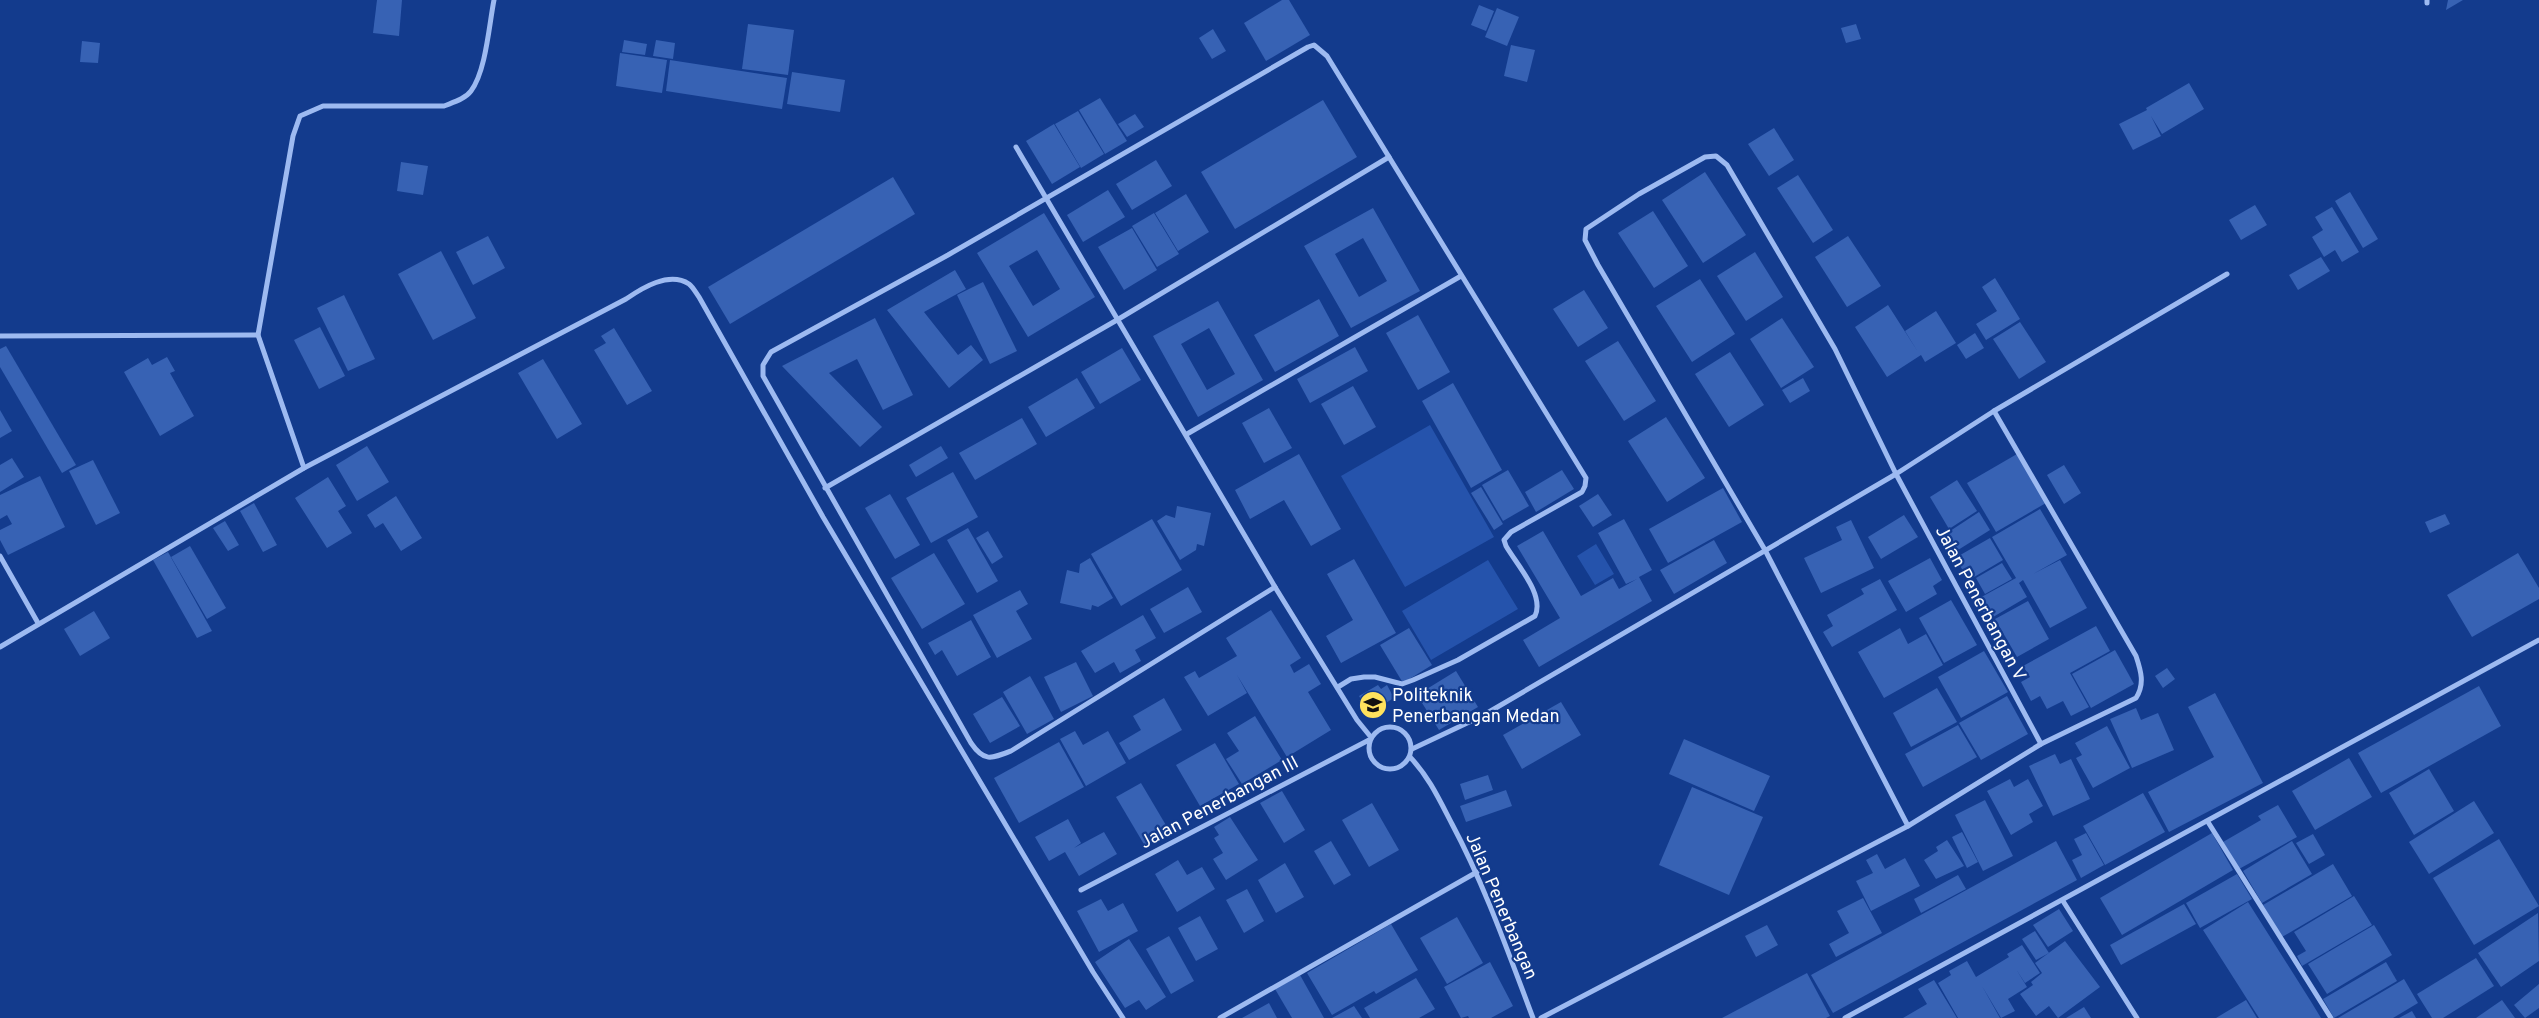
<svg xmlns="http://www.w3.org/2000/svg" width="2539" height="1018" font-family="Overpass,sans-serif">
<rect width="100%" height="100%" fill="#133b8d"/>
<g fill="#2553ac">
<path d="M1430,425L1494,537L1405,587L1341,476Z"/>
<path d="M1596,544L1614,574L1595,585L1577,556Z"/>
<path d="M1488,560L1518,609L1431,660L1402,611Z"/>
</g>
<g fill="#3762b4" fill-rule="evenodd">
<path d="M377,0H402L399,36L373,33Z"/>
<path d="M1282,0H1289L1310,35L1266,61L1244,23Z"/>
<path d="M2448,0H2463L2446,10Z"/>
<path d="M1479,5L1494,11L1486,31L1471,25Z"/>
<path d="M1497,8L1519,17L1507,46L1485,37Z"/>
<path d="M748,24L794,30L788,75L742,69Z"/>
<path d="M1856,24L1861,39L1846,43L1841,28Z"/>
<path d="M1213,29L1226,51L1212,59L1199,38Z"/>
<path d="M624,40L647,44L645,55L622,52Z"/>
<path d="M656,40L675,43L673,59L653,56Z"/>
<path d="M82,41L100,43L98,63L80,62Z"/>
<path d="M1511,45L1535,50L1527,82L1504,76Z"/>
<path d="M620,53L667,60L662,93L616,86Z"/>
<path d="M670,60L787,78L782,109L666,91Z"/>
<path d="M792,72L845,80L840,112L787,104Z"/>
<path d="M2189,83L2204,109L2162,134L2151,116L2161,136L2133,150L2119,124L2147,110L2146,108Z"/>
<path d="M1100,98L1127,141L1105,154L1079,110Z"/>
<path d="M1323,100L1357,157L1235,229L1201,172Z"/>
<path d="M1078,111L1104,154L1081,168L1055,124Z"/>
<path d="M1135,114L1144,127L1127,137L1118,124Z"/>
<path d="M1054,124L1080,167L1052,184L1026,141Z"/>
<path d="M1774,128L1794,160L1769,176L1748,144Z"/>
<path d="M1156,160L1172,186L1132,210L1116,184Z"/>
<path d="M401,162L428,166L423,195L397,191Z"/>
<path d="M1705,172L1746,235L1703,263L1662,200Z"/>
<path d="M1798,175L1833,230L1813,243L1777,188Z"/>
<path d="M893,177L915,214L730,324L708,287Z"/>
<path d="M1108,190L1125,217L1083,242L1067,215Z"/>
<path d="M2350,192L2378,239L2363,248L2335,201Z"/>
<path d="M1186,194L1209,232L1178,251L1155,213Z"/>
<path d="M2255,205L2267,225L2241,240L2229,220Z"/>
<path d="M2332,207L2359,252L2342,262L2335,250L2324,257L2312,237L2323,230L2315,217Z"/>
<path d="M1373,208L1420,291L1351,328L1304,246ZM1363,238L1387,281L1359,297L1335,254Z"/>
<path d="M1653,211L1688,266L1654,288L1618,233Z"/>
<path d="M1044,213L1095,297L1028,337L977,253ZM1037,250L1060,289L1033,306L1009,266Z"/>
<path d="M1154,213L1179,254L1157,267L1132,226Z"/>
<path d="M1132,228L1157,270L1124,290L1098,247Z"/>
<path d="M488,236L505,268L473,285L456,252Z"/>
<path d="M1848,236L1881,286L1847,307L1815,257Z"/>
<path d="M441,251L476,318L433,340L398,274Z"/>
<path d="M1755,252L1783,297L1746,321L1717,276Z"/>
<path d="M2321,257L2330,271L2298,290L2289,275Z"/>
<path d="M955,270L966,289L924,312L958,355L971,345L983,360L949,388L887,310Z"/>
<path d="M1995,278L2020,319L1986,340L1976,324L1997,311L1982,287Z"/>
<path d="M1700,279L1735,334L1692,362L1656,306Z"/>
<path d="M983,282L1017,351L990,364L957,295Z"/>
<path d="M1584,290L1608,328L1578,347L1553,309Z"/>
<path d="M344,295L375,359L348,371L317,308Z"/>
<path d="M1319,299L1339,336L1275,372L1254,335Z"/>
<path d="M1218,301L1263,380L1198,417L1153,336ZM1209,328L1235,374L1207,390L1181,344Z"/>
<path d="M1888,305L1918,352L1905,331L1936,311L1956,343L1925,362L1921,355L1887,377L1855,327Z"/>
<path d="M1418,315L1450,372L1418,390L1386,333Z"/>
<path d="M875,318L913,395L883,410L857,359L829,373L882,427L860,447L782,366Z"/>
<path d="M1782,318L1814,367L1781,388L1750,339Z"/>
<path d="M2020,322L2046,362L2019,379L1993,339Z"/>
<path d="M320,327L345,376L319,389L294,340Z"/>
<path d="M614,328L652,391L627,405L594,350L606,343L601,336Z"/>
<path d="M1975,333L1984,348L1966,359L1957,345Z"/>
<path d="M1618,341L1656,401L1624,421L1585,361Z"/>
<path d="M6,346L76,465L62,473L0,367V349Z"/>
<path d="M1355,347L1368,371L1310,403L1297,379Z"/>
<path d="M1122,348L1141,380L1100,404L1081,372Z"/>
<path d="M1730,352L1764,405L1729,427L1695,374Z"/>
<path d="M167,357L175,371L170,373L194,416L160,436L124,372L148,358L152,365Z"/>
<path d="M543,359L582,424L557,439L518,373Z"/>
<path d="M1077,378L1095,408L1046,437L1028,407Z"/>
<path d="M1803,378L1810,391L1790,403L1782,390Z"/>
<path d="M1453,383L1502,470L1471,488L1422,401Z"/>
<path d="M1353,386L1376,427L1344,445L1321,404Z"/>
<path d="M1269,408L1292,448L1264,463L1242,423Z"/>
<path d="M0,410L12,431L0,438Z"/>
<path d="M1666,417L1705,478L1667,502L1628,441Z"/>
<path d="M1022,418L1037,444L975,480L959,453Z"/>
<path d="M367,446L389,482L357,501L336,465Z"/>
<path d="M941,446L948,458L916,477L909,465Z"/>
<path d="M1299,454L1341,529L1311,546L1284,500L1250,519L1235,490Z"/>
<path d="M2017,454L2046,503L1996,532L1967,483Z"/>
<path d="M12,458L24,477L0,492V465Z"/>
<path d="M93,460L120,513L96,525L69,471Z"/>
<path d="M2064,465L2081,493L2064,504L2047,475Z"/>
<path d="M1508,470L1529,506L1503,521L1482,485Z"/>
<path d="M1562,470L1574,489L1536,512L1525,492Z"/>
<path d="M953,472L978,517L931,543L906,498Z"/>
<path d="M40,476L65,527L8,555L0,540V530L12,524L7,515L0,519V495Z"/>
<path d="M328,477L346,506L338,511L352,533L327,548L295,498Z"/>
<path d="M1957,480L1977,511L1949,529L1930,497Z"/>
<path d="M1481,487L1503,524L1494,530L1471,493Z"/>
<path d="M1723,488L1742,522L1668,563L1649,529Z"/>
<path d="M890,494L920,545L895,559L865,508Z"/>
<path d="M1598,494L1612,515L1593,527L1579,506Z"/>
<path d="M396,496L422,538L401,551L383,523L375,528L367,515Z"/>
<path d="M254,503L277,545L263,552L240,511Z"/>
<path d="M1177,506L1211,513L1204,546L1197,544L1196,550L1180,560L1157,521L1166,515L1175,518Z"/>
<path d="M2040,509L2067,555L2033,574L2060,560L2087,608L2050,628L2023,580L2019,583L2027,597L1988,620L1976,600L2016,578L1992,537Z"/>
<path d="M1979,512L1990,530L1958,550L1947,533Z"/>
<path d="M2445,514L2450,524L2430,533L2425,522Z"/>
<path d="M1904,515L1918,537L1881,559L1868,537Z"/>
<path d="M1152,519L1182,570L1121,606L1091,554Z"/>
<path d="M1624,519L1652,570L1639,577L1652,601L1539,667L1523,640L1560,618L1517,546L1543,531L1581,596L1613,578L1619,589L1637,579L1626,584L1598,533Z"/>
<path d="M1851,520L1874,568L1821,593L1804,558L1842,540L1836,527Z"/>
<path d="M225,521L239,545L228,551L213,528Z"/>
<path d="M968,528L998,581L977,593L947,540Z"/>
<path d="M988,531L1003,557L992,564L976,538Z"/>
<path d="M1990,538L2003,560L1969,580L1955,558Z"/>
<path d="M1714,540L1727,563L1674,594L1660,570Z"/>
<path d="M190,546L226,608L207,619L171,557Z"/>
<path d="M168,552L212,631L197,638L153,560Z"/>
<path d="M934,553L965,604L922,629L891,578Z"/>
<path d="M2518,553L2539,588V599L2472,637L2447,595Z"/>
<path d="M1090,558L1113,598L1098,607L1092,605L1091,610L1060,603L1067,570L1079,573L1080,564Z"/>
<path d="M1930,558L1942,580L1933,586L1937,594L1906,612L1888,581Z"/>
<path d="M1354,559L1396,633L1341,663L1326,636L1353,620L1327,574Z"/>
<path d="M2002,563L2012,579L1985,594L1976,578Z"/>
<path d="M1880,579L1897,610L1832,647L1823,632L1833,626L1827,615L1864,594L1861,589Z"/>
<path d="M1188,587L1202,612L1164,633L1150,609Z"/>
<path d="M1020,590L1028,604L1016,611L1032,639L997,658L973,615Z"/>
<path d="M1951,600L1977,645L1944,663L1919,618Z"/>
<path d="M2028,601L2049,639L2017,657L1995,619Z"/>
<path d="M1271,610L1301,658L1290,665L1294,673L1309,664L1321,684L1308,692L1331,730L1287,757L1237,675L1247,693L1208,716L1184,677L1195,671L1199,678L1237,656L1226,638Z"/>
<path d="M94,611L110,638L80,656L64,629Z"/>
<path d="M1143,615L1156,638L1135,650L1141,661L1120,673L1114,662L1095,673L1081,651Z"/>
<path d="M971,620L991,657L957,676L942,650L935,655L928,643Z"/>
<path d="M2096,626L2110,651L2070,673L2089,707L2071,716L2063,701L2047,709L2040,696L2031,701L2021,682L2030,677L2023,666Z"/>
<path d="M1409,628L1432,665L1403,683L1380,645Z"/>
<path d="M1900,628L1908,644L1926,634L1943,665L1884,698L1858,652Z"/>
<path d="M2115,650L2134,684L2091,708L2072,674Z"/>
<path d="M1984,651L2008,692L1961,718L1938,677Z"/>
<path d="M1076,662L1093,696L1061,712L1044,677Z"/>
<path d="M2167,668L2175,679L2163,688L2155,676Z"/>
<path d="M1456,671L1478,707L1439,730L1417,695Z"/>
<path d="M1030,676L1054,719L1027,734L1003,692Z"/>
<path d="M1378,685L1381,689L1387,685L1394,698L1369,713L1359,696Z"/>
<path d="M2479,686L2501,726L2381,793L2358,753Z"/>
<path d="M1937,688L1957,722L1911,747L1893,713Z"/>
<path d="M2215,693L2263,783L2169,832L2148,792L2214,757L2188,707Z"/>
<path d="M2007,696L2028,734L1981,760L1959,723Z"/>
<path d="M1002,697L1020,726L990,743L973,714Z"/>
<path d="M1164,698L1182,730L1129,760L1119,743L1141,730L1133,716Z"/>
<path d="M1561,702L1581,735L1522,769L1503,735Z"/>
<path d="M2136,708L2141,720L2158,713L2174,750L2132,768L2110,719Z"/>
<path d="M1255,716L1282,760L1242,784L1226,759L1239,751L1227,733Z"/>
<path d="M1958,725L1977,757L1923,787L1905,754Z"/>
<path d="M2107,726L2130,768L2093,788L2076,758L2082,755L2075,743Z"/>
<path d="M1075,731L1083,745L1108,731L1126,763L1086,786L1060,739Z"/>
<path d="M1684,739L1770,776L1754,811L1669,774Z"/>
<path d="M1059,742L1084,787L1019,823L994,778Z"/>
<path d="M1215,743L1239,784L1200,806L1176,765Z"/>
<path d="M2055,754L2060,764L2071,759L2090,799L2053,816L2029,766Z"/>
<path d="M2349,758L2372,797L2315,830L2292,791Z"/>
<path d="M2429,769L2454,811L2414,835L2389,793Z"/>
<path d="M1488,775L1493,790L1465,800L1460,784Z"/>
<path d="M2010,779L2014,787L2028,779L2043,806L2029,814L2033,822L2011,835L1987,791Z"/>
<path d="M1141,783L1170,832L1145,846L1116,797Z"/>
<path d="M1692,787L1763,817L1729,895L1659,865Z"/>
<path d="M1506,790L1512,806L1466,822L1460,806Z"/>
<path d="M1282,791L1305,830L1284,843L1260,803Z"/>
<path d="M2143,793L2165,832L2105,865L2083,826Z"/>
<path d="M1985,800L2013,856L1983,871L1955,815Z"/>
<path d="M2474,801L2494,833L2429,874L2409,842Z"/>
<path d="M1372,803L1399,850L1369,867L1342,820Z"/>
<path d="M2278,805L2297,837L2239,869L2223,842L2261,820L2258,816Z"/>
<path d="M1230,817L1258,860L1226,880L1213,859L1223,853L1214,838L1219,835L1214,827Z"/>
<path d="M1068,819L1081,843L1074,848L1104,832L1117,854L1079,876L1065,852L1049,861L1035,837Z"/>
<path d="M1962,832L1978,862L1967,868L1952,837Z"/>
<path d="M2086,833L2104,865L2081,878L2072,860L2082,855L2074,839Z"/>
<path d="M2212,833L2233,870L2122,935L2100,898Z"/>
<path d="M2313,834L2325,855L2309,864L2296,843Z"/>
<path d="M2499,839L2539,906L2474,945L2433,878Z"/>
<path d="M1947,840L1964,866L1936,879L1924,860L1938,851L1936,847Z"/>
<path d="M1331,841L1351,875L1334,885L1314,851Z"/>
<path d="M2056,841L2077,880L1833,1013L1811,975Z"/>
<path d="M2292,841L2312,874L2262,903L2243,871Z"/>
<path d="M1877,854L1885,869L1905,858L1920,886L1871,911L1856,881L1873,873L1866,860Z"/>
<path d="M1178,860L1187,875L1202,867L1215,889L1177,912L1155,874Z"/>
<path d="M1285,863L1304,897L1276,913L1258,880Z"/>
<path d="M2333,864L2352,896L2282,937L2263,905Z"/>
<path d="M2237,874L2252,899L2200,928L2186,903Z"/>
<path d="M1958,875L1966,889L1921,913L1914,899Z"/>
<path d="M1247,889L1264,921L1244,933L1226,900Z"/>
<path d="M2354,896L2372,925L2302,966L2297,956L2306,951L2294,932Z"/>
<path d="M1863,898L1882,933L1836,957L1829,944L1849,933L1837,911Z"/>
<path d="M1101,899L1108,911L1123,903L1138,931L1099,952L1077,911Z"/>
<path d="M2248,902L2310,1000L2321,1018H2259L2240,988L2203,930Z"/>
<path d="M2184,904L2196,924L2121,965L2110,945Z"/>
<path d="M2059,909L2073,931L2048,947L2033,925Z"/>
<path d="M2538,913L2539,961L2501,987L2478,953Z"/>
<path d="M1200,916L1218,949L1196,961L1178,928Z"/>
<path d="M1457,917L1483,963L1447,984L1420,938Z"/>
<path d="M1391,924L1418,970L1376,994L1374,991L1332,1015L1307,973Z"/>
<path d="M1767,925L1778,945L1756,957L1745,936Z"/>
<path d="M2374,925L2392,955L2327,994L2308,964Z"/>
<path d="M2035,931L2049,953L2036,960L2022,939Z"/>
<path d="M1169,936L1194,981L1171,994L1146,949Z"/>
<path d="M1129,939L1166,997L1146,1010L1139,1000L1125,1008L1095,962Z"/>
<path d="M2065,941L2100,987L2058,1018L2049,1006L2036,1016L2020,994L2033,985L2031,982L2042,973L2035,963Z"/>
<path d="M2022,945L2040,973L2025,983L2016,969L2027,987L2008,999L2015,1011L2001,1018L1982,986L2000,1018H1958L1938,983L1951,975L1949,971L1967,961L1976,977L2009,957L2007,954Z"/>
<path d="M2476,958L2494,986L2443,1018H2432L2417,994Z"/>
<path d="M1490,962L1513,1006L1491,1018H1469L1468,1016L1461,1018L1444,987Z"/>
<path d="M2386,962L2397,981L2334,1018L2323,999Z"/>
<path d="M1807,973L1830,1016L1826,1018H1722Z"/>
<path d="M1300,975L1324,1018H1292L1275,989Z"/>
<path d="M1416,978L1435,1009L1419,1018H1370L1364,1008Z"/>
<path d="M2404,979L2418,1003L2393,1018H2338Z"/>
<path d="M1934,980L1957,1018H1903L1927,1004L1918,989Z"/>
<path d="M2539,984V1008L2525,1018L2514,1005Z"/>
<path d="M2246,1000L2257,1018H2216Z"/>
<path d="M2502,1000L2515,1018H2476Z"/>
<path d="M1269,1003L1277,1018H1242Z"/>
<path d="M1354,1006L1362,1018H1332Z"/>
<path d="M2084,1007L2091,1018H2066Z"/>
<path d="M2412,1011L2416,1018H2399Z"/>
</g>
<g fill="none" stroke-linecap="round" stroke-linejoin="round">
<g stroke="#9dbaf1" stroke-width="5">
<path d="M2427,3V0"/>
<path d="M1016,147L1275,587L1357,720L1370,736"/>
<path d="M0,336L258,335"/>
<path d="M1187,434L1461,276"/>
<path d="M304,468L258,335L293,136L300,116L323,106H444C454,102 465,99 471,91C486,71 489,25 494,0"/>
<path d="M825,488L1117,320L1389,157"/>
<path d="M0,556L38,623"/>
<path d="M1275,587L1011,751C991,759 984,762 971,743L763,376V365L771,352L948,255L1308,47L1314,45L1327,56L1586,478L1585,486L1582,492L1511,532L1504,540L1506,546C1517,565 1545,595 1535,616L1458,660L1413,680L1402,684L1375,677H1364L1351,679L1338,687"/>
<path d="M0,647L304,468L626,299C642,288 669,271 689,284C693,287 696,293 699,297L823,517L1093,972L1123,1018"/>
<circle cx="1390" cy="748" r="21"/>
<path d="M1412,749L1482,716L1896,474L1994,411L2227,274"/>
<path d="M1410,757C1429,777 1439,799 1452,824C1485,886 1508,952 1533,1018"/>
<path d="M2208,822L2331,1018"/>
<path d="M1908,826L1765,550L1598,265L1585,240L1586,229L1639,194L1705,157L1716,156L1727,165L1835,349L1896,474L2041,744"/>
<path d="M1081,890L1369,740"/>
<path d="M2063,901L2137,1018"/>
<path d="M1220,1018L1477,872"/>
<path d="M1541,1018L1908,826L2041,744L2136,698C2145,684 2141,671 2136,656L1994,411"/>
<path d="M1845,1018L2539,640"/>
</g>
</g>
<defs>
<symbol id="university-disc" viewBox="-11 -11 22 22"><circle r="9.5" fill="#ffe25d" stroke="#133b8d"/><path d="M0-5L7-2L0 1L-7-2ZM-4 1L0 2.5L4 1V4Q0 6-4 4Z" fill="#111"/></symbol>
</defs>
<g fill-rule="evenodd">
<use href="#university-disc" x="1357" y="689" width="32" height="32"/>
</g>
<g text-anchor="middle" stroke-width="4.5" stroke-linejoin="round" paint-order="stroke">
<g font-size="18" fill="#fff" stroke="#133b8d">
<text transform="translate(1981 603) rotate(62)" y="6">Jalan Penerbangan V</text>
<text transform="translate(1219 802) rotate(-28)" y="6">Jalan Penerbangan III</text>
<text transform="translate(1502 906) rotate(67)" y="6">Jalan Penerbangan</text>
</g>
<g font-size="18" fill="#fff" stroke="#133b8d" text-anchor="start">
<text x="1392" y="701">Politeknik<tspan x="1392" dy="21">Penerbangan Medan</tspan></text>
</g>
</g>
</svg>
